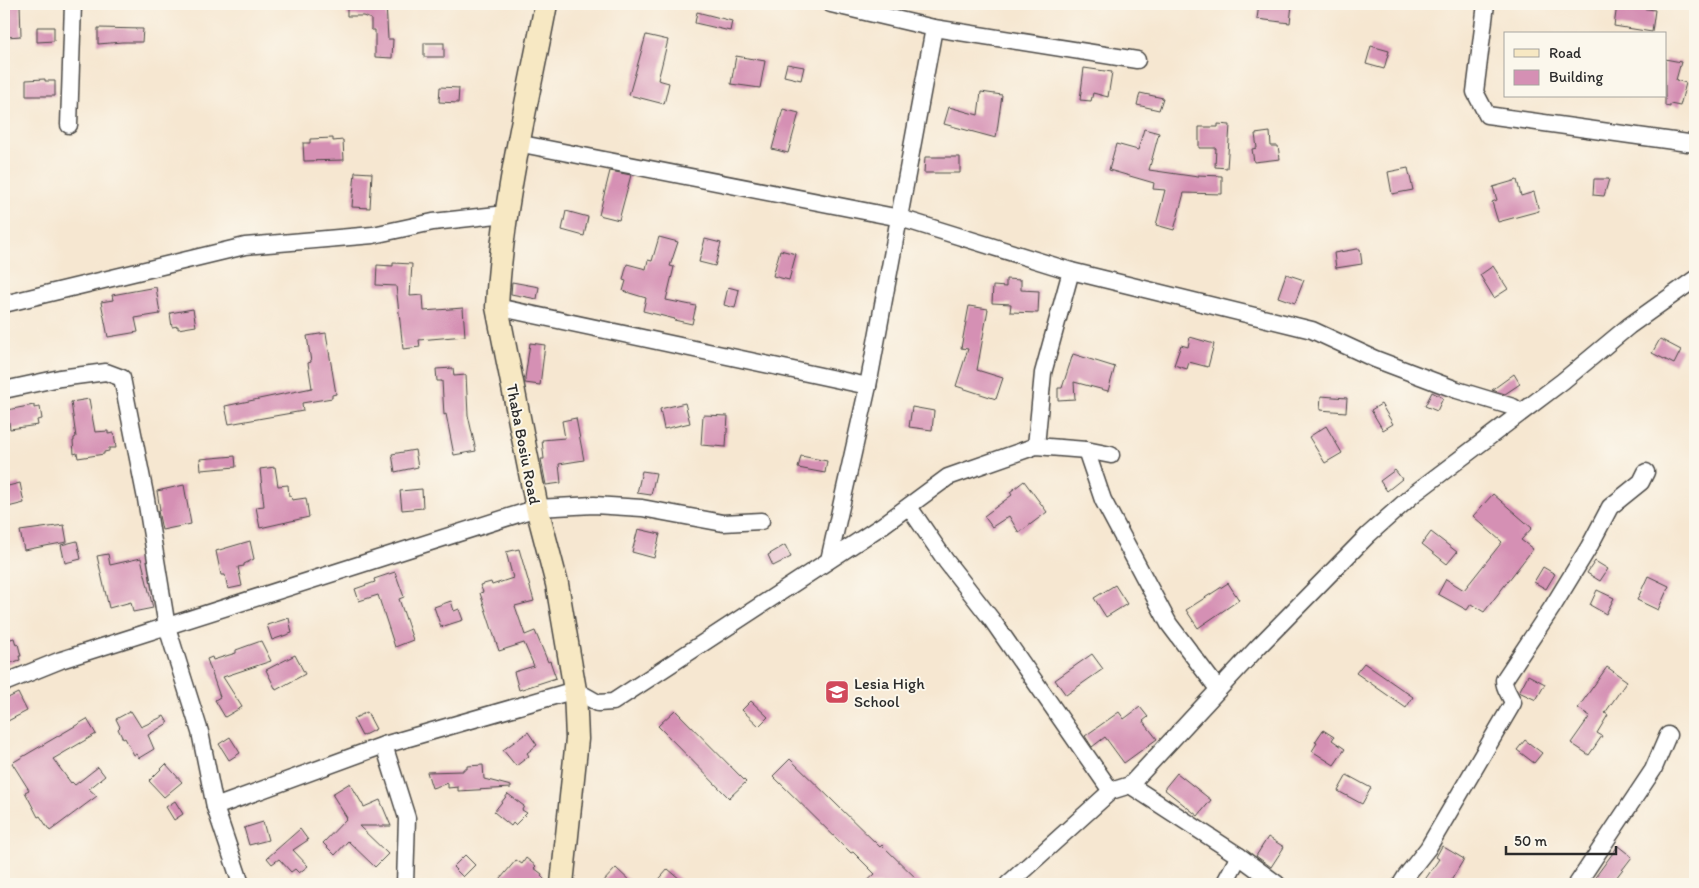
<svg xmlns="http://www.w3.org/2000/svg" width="1699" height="888" font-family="Itim,sans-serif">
<rect width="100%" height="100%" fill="#fbf7ec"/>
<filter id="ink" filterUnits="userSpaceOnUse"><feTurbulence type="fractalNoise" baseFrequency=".02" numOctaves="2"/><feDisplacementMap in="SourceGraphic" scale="10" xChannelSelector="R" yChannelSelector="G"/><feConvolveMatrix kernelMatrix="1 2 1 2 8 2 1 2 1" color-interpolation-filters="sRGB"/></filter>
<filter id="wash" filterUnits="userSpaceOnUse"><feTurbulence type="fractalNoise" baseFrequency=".0096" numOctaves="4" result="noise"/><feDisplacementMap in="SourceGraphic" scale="20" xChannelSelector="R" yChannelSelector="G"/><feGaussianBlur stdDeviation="1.12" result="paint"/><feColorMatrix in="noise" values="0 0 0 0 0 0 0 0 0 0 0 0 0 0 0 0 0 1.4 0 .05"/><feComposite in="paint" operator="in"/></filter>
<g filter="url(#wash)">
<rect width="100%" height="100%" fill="#f6e7d1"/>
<g id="blocks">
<g fill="#d590b4">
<path d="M6,4H20L21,36L7,37Z"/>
<path d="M347,4H386L388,39H393L392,58L375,57V30H371V19L363,16H347Z"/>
<path d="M1259,4H1292L1290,23L1257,19Z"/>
<path d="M1617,5L1655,10L1652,32L1614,26Z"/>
<path d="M697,12L732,21L730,31L695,23Z"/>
<path d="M37,27H54V41L37,42Z"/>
<path d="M98,28L143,29L142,42H122L98,44Z"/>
<path d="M646,35L668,40L658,80L669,83L664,104L629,95Z"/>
<rect x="424" y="43" width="20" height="14"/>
<path d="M1371,46L1389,51L1384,69L1366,64Z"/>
<path d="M736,56L765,61L760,88L731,84Z"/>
<path d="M1665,59L1681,62L1676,80L1686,83L1680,106L1670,104V107L1665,106Z"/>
<path d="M787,64L804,67L801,80L784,76Z"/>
<path d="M1084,68L1112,72L1108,97L1093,93L1091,101L1080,100Z"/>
<path d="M45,79V81H55V96H26V80Z"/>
<path d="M440,87L459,88L458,103L439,102Z"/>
<path d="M981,92L1002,95L996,138L944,124L949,107L978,115Z"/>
<path d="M1140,93L1163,98L1159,110L1137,105Z"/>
<path d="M783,109L799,113L788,153L772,149Z"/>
<path d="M1218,124L1230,125L1227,168L1215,167L1216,148H1199V127H1218Z"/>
<path d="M1144,129L1159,133L1149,170L1198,177V175L1222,176V194L1184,193L1174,230L1156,225L1165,190L1153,189L1154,183L1109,170L1116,144L1138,150Z"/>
<path d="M1270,132L1271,146H1278L1280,159L1254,162L1252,149L1257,148L1255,134Z"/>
<path d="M333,138V141L343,140L344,160L304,161L303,143H310V139Z"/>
<path d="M925,157H960V173H924Z"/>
<path d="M1408,168L1413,190L1392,194L1388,172Z"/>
<path d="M610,171L631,175L619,220L599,215Z"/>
<path d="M355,172L372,173L370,208L352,207Z"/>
<path d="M1594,179H1609L1604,196L1593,195Z"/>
<path d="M1517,180L1521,196L1534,192L1539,211L1498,222L1492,202L1497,200L1493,187Z"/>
<path d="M566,211L588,217L584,236L562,230Z"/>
<path d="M659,237L678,242L670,266L674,267L666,300L696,306L692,324L674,320L675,319L643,311L646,298L623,291L626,281L623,280L627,264L646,269L648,260L652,261Z"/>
<path d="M705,239L721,243L715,266L699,262Z"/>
<path d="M1357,249H1360L1362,264L1336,268L1334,253Z"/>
<path d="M780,250L796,254L789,280L773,276Z"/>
<path d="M393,263L412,264L410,296L423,295L424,311L463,308L465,336L419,340L420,347L403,349L396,286L376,285L377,265L393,266Z"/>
<path d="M1493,266L1508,289L1494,298L1480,275Z"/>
<path d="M1286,274L1304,280L1295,303L1278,297Z"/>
<path d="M1006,279L1021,280V290L1039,291L1038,313L1010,312L1011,304L992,303L993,286L1006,287Z"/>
<path d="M512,282L539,287L537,299L511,294Z"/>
<path d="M156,287L160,314L135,318L138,332L108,337L101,302L113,300L112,295Z"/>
<path d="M728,287L739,290L735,308L724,305Z"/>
<path d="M969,306L988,309L977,370L1003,378L996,399L956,386L968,349L961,348Z"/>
<path d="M193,309L196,326L178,329V326L172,327L170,313Z"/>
<path d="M326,333L336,394L332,395V398L302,403L303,411L229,424L225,406L312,388L308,363L311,362L307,336Z"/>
<path d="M1190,337L1214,344L1208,367L1189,362L1187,369L1174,365L1181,345L1188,347Z"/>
<path d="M1660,339L1681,350L1674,364L1652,353Z"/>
<path d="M530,343L545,345L540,385L525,383V378Z"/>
<path d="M1073,354L1115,367L1108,391L1074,382L1075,399L1058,400V388H1062Z"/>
<path d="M453,368L454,376L466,375L468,415L476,451L454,455L446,414L444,415L442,381H437L436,369Z"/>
<path d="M1514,374L1520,384L1505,394L1492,390Z"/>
<path d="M1432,392L1443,398L1437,411L1425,406Z"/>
<path d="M1321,396L1347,398L1346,412L1320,410Z"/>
<path d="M89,399L95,432L108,431V434L114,433L116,448H109V451L104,452V454L78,458L77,453L74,454L73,441H74V438L76,437L71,402Z"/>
<path d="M685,403L690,423L664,429L660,409Z"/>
<path d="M1381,404L1393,424L1383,430L1371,410Z"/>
<path d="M34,405V408L40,407L42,419L37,420L38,425L10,429L7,410Z"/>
<path d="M912,407L934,411L932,430L909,427Z"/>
<path d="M703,415L728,416L726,447L701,445Z"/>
<path d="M576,418L584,460L559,464L561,483L546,485L541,459H544L542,440L565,438L562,421Z"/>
<path d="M1326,426L1342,453L1325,463L1309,437Z"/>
<path d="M415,450L418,467L395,472L392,454Z"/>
<path d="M235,456L236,467L201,470L200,459Z"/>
<path d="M801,456L827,461L825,473L798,468Z"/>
<path d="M275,467L278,486L288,485L289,496H291L292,500L306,498L309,517L260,528L256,507L264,506L260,469Z"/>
<path d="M1395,470L1402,479L1387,491L1380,481Z"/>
<path d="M642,471L656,473L651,495L637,493Z"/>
<path d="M1024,481L1047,512L1019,533L1009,516L992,527L984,516L1012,495L1010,492Z"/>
<path d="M20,483L24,503L8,507L4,487Z"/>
<path d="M184,485L191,524L162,530L158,511L160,510L157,491Z"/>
<path d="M422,489L423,508L402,510L400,491Z"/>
<path d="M1493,494L1532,528L1521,540L1533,549L1484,612L1471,604L1467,610L1438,594L1446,579L1464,590L1502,542L1473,516Z"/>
<path d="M64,525L67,542L24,550L20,531Z"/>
<path d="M638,529L660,534L654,558L632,552Z"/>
<path d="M1431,532L1457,552L1447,564L1422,544Z"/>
<path d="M77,541L81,559L65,563L61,545Z"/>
<path d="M250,541L254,559L244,564V566L238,567L242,586L228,589L225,575H221L216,551Z"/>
<path d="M785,545L791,557L773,566L768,555Z"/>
<path d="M519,549L534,601L515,606L525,635L535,631L548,662L550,661L556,678L519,690L514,672L534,666L524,643L499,651L480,593L483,592L480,585L491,582L492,585L513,578L506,552Z"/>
<path d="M108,554L110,565L141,558L153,608L133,612L131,602L109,608L97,556Z"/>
<path d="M1595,561L1608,569L1600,581L1587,573Z"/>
<path d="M1543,567L1555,574L1546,589L1534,582Z"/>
<path d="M395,572L404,597L399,599L413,640L395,647L378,595L359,601L355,589L375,582L374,579Z"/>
<path d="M1648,576L1669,586L1658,610L1637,600Z"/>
<path d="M1228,583L1239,600L1198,628L1186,610Z"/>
<path d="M1115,585L1127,604L1106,617L1094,598Z"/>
<path d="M1597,590L1614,598L1606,614L1590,605Z"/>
<path d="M451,601L454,611L459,609L463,620L441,627L434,607Z"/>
<path d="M289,618L292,633L272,640L267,625Z"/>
<path d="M14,638L16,645L18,644L21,656H19L20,660L7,664L6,661L4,662V641Z"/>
<path d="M261,641L271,661L223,677L242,707L225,717L215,700L220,697L207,659L212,657L213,660L236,653V650Z"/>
<path d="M1092,654L1103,669L1066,695L1055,680Z"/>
<path d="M295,655L305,674L276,690L266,670Z"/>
<path d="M1364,663L1413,697L1406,708L1356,673Z"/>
<path d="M1607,667L1627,681L1605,713L1608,715L1597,733L1602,736L1589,755L1571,743L1590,716L1578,708Z"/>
<path d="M1528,675L1545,684L1536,700L1519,692Z"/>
<path d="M18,693L27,711L4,723V700Z"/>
<path d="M751,701L768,717L759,726L742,710Z"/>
<path d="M1140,707L1148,717L1143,721L1157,739L1124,763L1105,737L1092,747L1085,736L1119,712L1124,719Z"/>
<path d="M675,710L746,782L729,798L658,726Z"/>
<path d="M131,711L141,727L164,716L168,723L148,735L154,749L139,758L136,754L134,755L125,738L123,739L118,729L120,727L116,719Z"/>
<path d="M367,712L376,729L362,736L353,719Z"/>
<path d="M87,719L96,734L53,759L71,783L72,782L75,785L98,767L105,776L89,789L97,796L50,831L40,816L38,817L25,792L29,790L12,763Z"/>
<path d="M1323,730L1334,737L1332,740L1345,749L1334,765L1312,751L1317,743L1315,742Z"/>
<path d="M528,732L537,745L527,753L529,756L516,766L503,750Z"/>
<path d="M230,737L240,753L229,760L219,744Z"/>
<path d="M1525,740L1542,753L1534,763L1517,750Z"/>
<path d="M790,759L880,847L882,845L922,884H864L875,874L853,852L851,853L773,776Z"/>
<path d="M166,764L182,782L164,797L149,781Z"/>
<path d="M483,765L484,779L511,786V788L458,791V787L448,788V783L432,788L427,772L463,771V769H467V766Z"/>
<path d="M1177,773L1211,800L1198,816L1164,789Z"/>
<path d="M1347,775L1371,788L1362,804L1338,791Z"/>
<path d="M350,783L364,807L380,800L391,826H359L388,854L375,867L348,841L335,855L323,843L347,818L332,794Z"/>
<path d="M508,794L524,806L522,810L527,813L515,825L513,823L511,826L494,812Z"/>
<path d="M175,801L183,814L174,820L166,807Z"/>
<path d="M263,822L268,840L249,845L244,828Z"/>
<path d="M300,829L308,840L293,850L308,866L299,873L295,869L291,872L279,859L272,864L267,858Z"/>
<path d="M1268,837L1284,847L1271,867L1256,856Z"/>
<path d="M1442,846L1464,859L1449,884H1422L1439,859L1436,857Z"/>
<path d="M1618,846L1632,857L1616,878L1625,884H1593L1597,878L1596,876Z"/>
<path d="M465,855L475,865L463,877L453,867Z"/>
<path d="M526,858L536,866L534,868L542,874L541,876L549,884H496L516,860L522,864Z"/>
<path d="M616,868L633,884H601Z"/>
<path d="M668,869L686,884H655Z"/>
</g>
</g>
</g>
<g filter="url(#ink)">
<use href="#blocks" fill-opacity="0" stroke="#494744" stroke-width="1"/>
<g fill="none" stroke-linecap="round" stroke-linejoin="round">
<defs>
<g id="street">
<path d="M831,4L934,28L1137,60"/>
<path d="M1486,4L1475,92L1487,115L1695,144"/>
<path d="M69,125L73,4"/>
<path d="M517,143L900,218L1071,271L1312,330L1375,359L1457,390L1513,407L1520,412"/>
<path d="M4,304L245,246L373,235L433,222L506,214"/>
<path d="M497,307L868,386"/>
<path d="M4,390L60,378L106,372L122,378L146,499L167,627L200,732L215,807L241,884"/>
<path d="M1036,446L1043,373L1071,271"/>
<path d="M1086,450L1103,500L1169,624L1218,689"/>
<path d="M909,507L946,561L992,620L1111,791"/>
<path d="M829,560L868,386L934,28"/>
<path d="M4,683L61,660L537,508L594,505L642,508L723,523L761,521"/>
<path d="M384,745L407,818L405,884"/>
<path d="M1130,785L1239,856L1277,884"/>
<path d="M215,807L384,745L575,690L598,703L613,702L883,525L948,477L1036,446L1086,450L1111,455"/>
<path d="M1008,884L1111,791L1130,785L1259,646L1368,535L1415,493L1563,381L1629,326L1695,279"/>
<path d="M1224,884L1239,856"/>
<path d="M1401,884L1406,876L1428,848L1513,703C1510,694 1504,689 1504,680L1553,606L1589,547L1610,507L1641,482L1646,472"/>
<path d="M1577,884L1653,770L1668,735"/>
</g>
<path id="secondary" d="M546,4C527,104 502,205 497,307L537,508L557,584L575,690L577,739L562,884"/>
</defs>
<use href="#street" stroke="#494744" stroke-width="19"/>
<use href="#secondary" stroke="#494744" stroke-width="25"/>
<use href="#street" stroke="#fff" stroke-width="16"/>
<use href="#secondary" stroke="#f7e8c3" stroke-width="22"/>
</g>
</g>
<defs>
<symbol id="school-square" viewBox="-11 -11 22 22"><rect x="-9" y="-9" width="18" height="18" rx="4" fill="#d1495b" stroke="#fbf7ec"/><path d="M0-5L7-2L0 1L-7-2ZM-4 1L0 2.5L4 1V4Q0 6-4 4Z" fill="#fff"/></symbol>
</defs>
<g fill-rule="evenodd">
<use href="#school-square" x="823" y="678" width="28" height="28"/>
</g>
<g text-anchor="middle" stroke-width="4" stroke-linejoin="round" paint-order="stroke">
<g font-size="16" fill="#2b2b2b" stroke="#fbf7ec">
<text transform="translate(524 444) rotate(79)" y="6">Thaba Bosiu Road</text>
</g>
<g font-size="16" fill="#2b2b2b" stroke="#fbf7ec" text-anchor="start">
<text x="854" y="689">Lesia High<tspan x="854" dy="18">School</tspan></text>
</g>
</g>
<rect width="1699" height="888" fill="none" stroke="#fbf7ec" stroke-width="20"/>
<rect x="1504" y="32" width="162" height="65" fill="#fbf7ec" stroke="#a8a59f"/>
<rect x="1514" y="49" width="25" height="8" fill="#f7e8c3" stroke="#a8a59f"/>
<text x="1549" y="58" font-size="15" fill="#2b2b2b">Road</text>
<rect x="1514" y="70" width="25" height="15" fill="#d590b4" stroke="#a8a59f"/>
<text x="1549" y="82" font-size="15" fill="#2b2b2b">Building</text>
<path d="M1506 846v8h110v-8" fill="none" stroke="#2b2b2b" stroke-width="2.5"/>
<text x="1514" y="846" font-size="15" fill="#2b2b2b" stroke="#fbf7ec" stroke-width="4" paint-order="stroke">50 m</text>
</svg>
